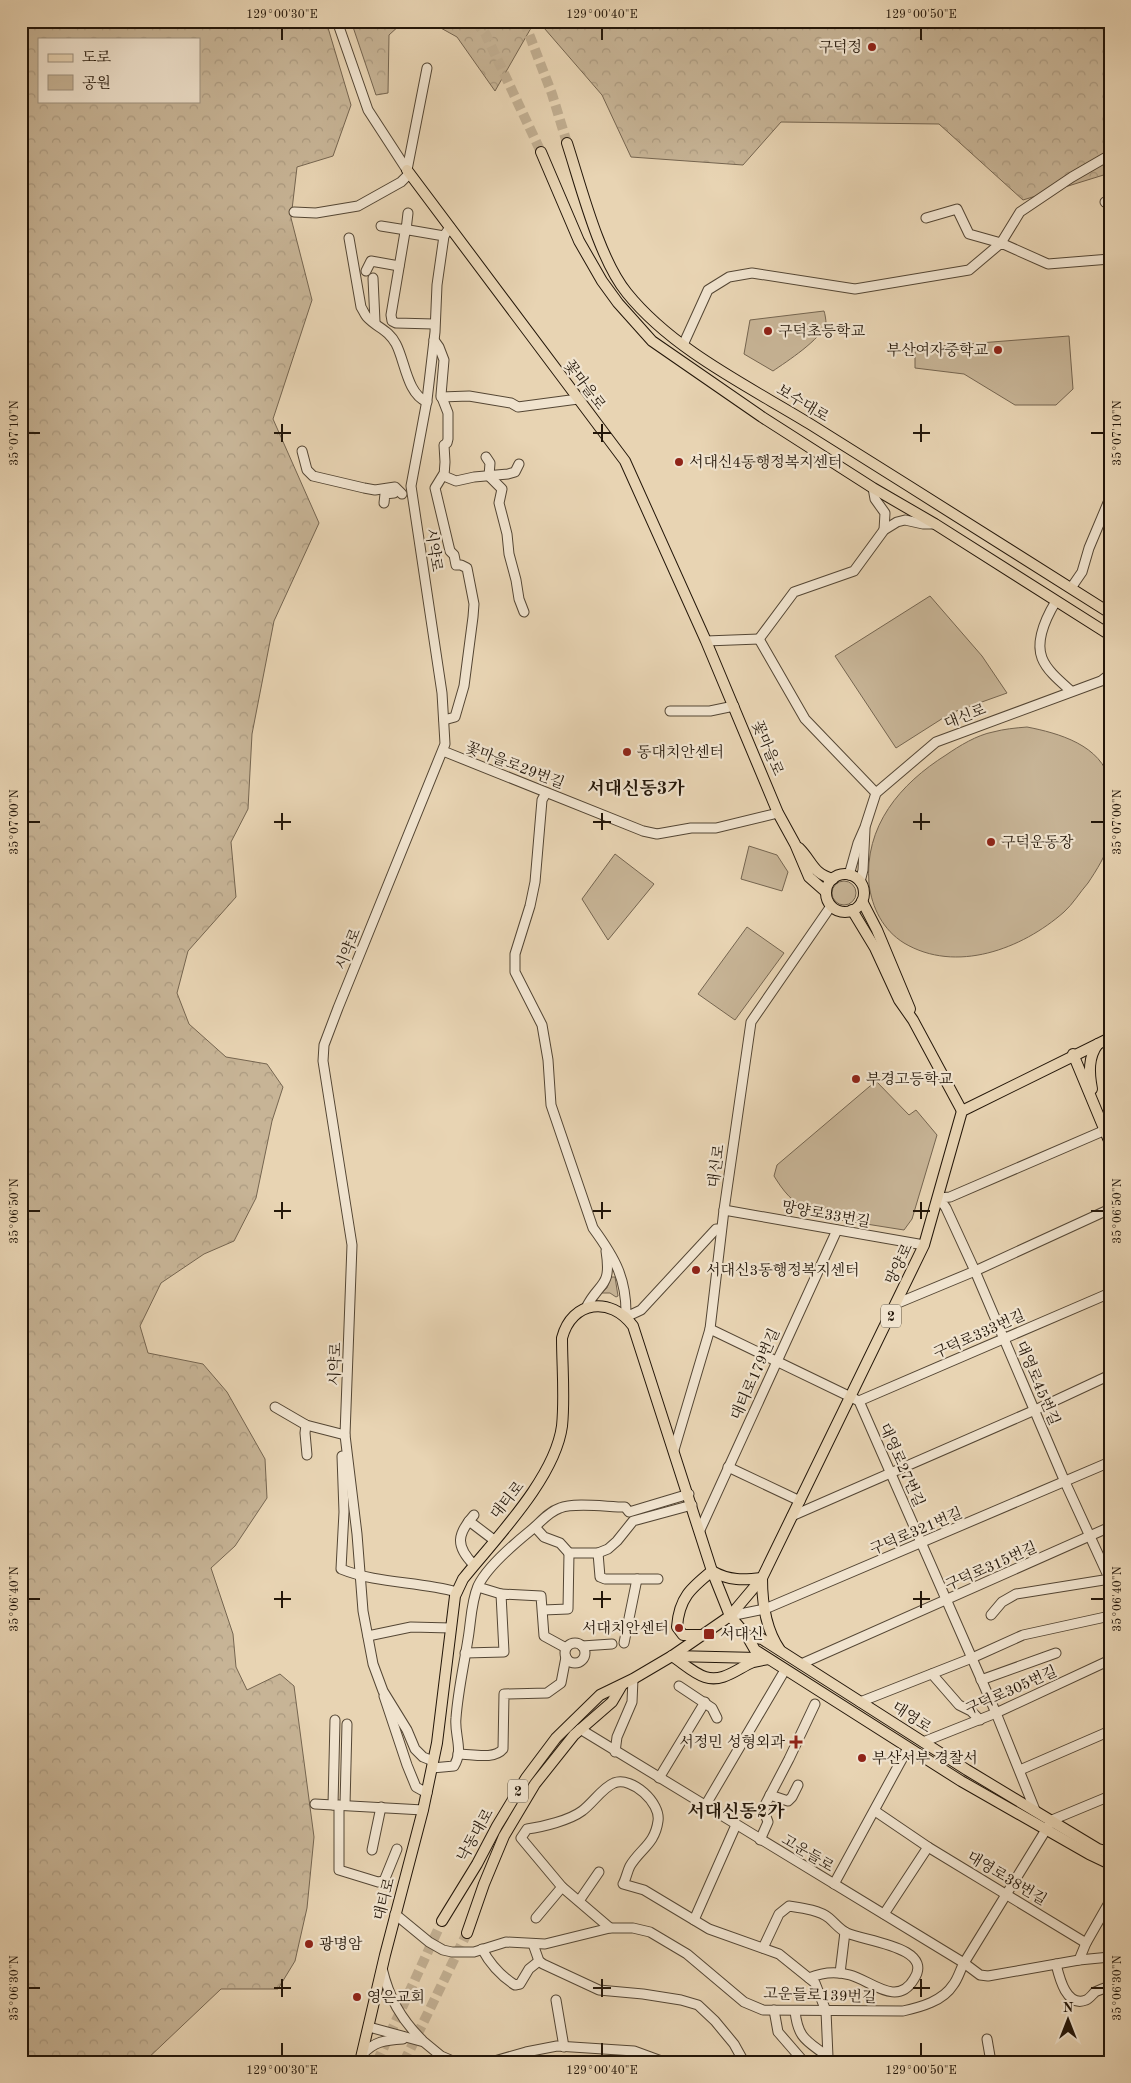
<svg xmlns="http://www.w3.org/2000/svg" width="1131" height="2083" font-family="'Old Standard TT','Noto Serif KR',serif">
<defs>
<pattern id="forest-crowns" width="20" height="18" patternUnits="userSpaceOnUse" patternTransform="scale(1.25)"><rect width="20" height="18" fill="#c7b496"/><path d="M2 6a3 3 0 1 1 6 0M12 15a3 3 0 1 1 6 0" fill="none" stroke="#ab9a80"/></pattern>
</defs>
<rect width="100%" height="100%" fill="#e8d4b3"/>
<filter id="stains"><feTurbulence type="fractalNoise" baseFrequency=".004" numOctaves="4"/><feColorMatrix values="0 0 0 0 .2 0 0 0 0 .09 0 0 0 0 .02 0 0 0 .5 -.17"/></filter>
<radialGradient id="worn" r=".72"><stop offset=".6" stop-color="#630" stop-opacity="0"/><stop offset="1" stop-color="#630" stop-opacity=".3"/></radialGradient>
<g fill="#c7b496" stroke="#756550">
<path d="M824,311C825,314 826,320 826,323C822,339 786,362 773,371L744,354L750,320Z"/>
<path d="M1069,336L1073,389L1056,405H1015L964,374L915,368V348Z"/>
<path d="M930,596L982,656L1007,693L951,713L896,748L835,656Z"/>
<path d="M1027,727C1058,733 1102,745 1110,782C1112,791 1110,803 1110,813C1110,821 1111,831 1110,839C1107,854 1096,871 1088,883C1080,892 1073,904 1064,912C1022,949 956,974 904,943C883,930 872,908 869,884C864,826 900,784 946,755C959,746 977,735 993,732C1004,729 1015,728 1027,727Z"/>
<path d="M749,846L777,855L788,872L782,891L741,879Z"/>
<path d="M615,854L654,884L608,940L582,899Z"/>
<circle cx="844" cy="893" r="12"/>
<path d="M747,927L784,953L735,1020L698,994Z"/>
<path d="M876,1081L909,1115L916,1110L937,1135L912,1219L904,1230L841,1220L830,1208C824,1208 816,1210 810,1209C793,1205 782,1189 774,1176L777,1165Z"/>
<path d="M611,1277H615L618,1296L616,1297L610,1293H601L607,1288Z"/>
</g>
<g fill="url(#forest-crowns)" stroke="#756550" fill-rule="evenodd">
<path d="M21,21H326L351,105L333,156L297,167L291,218L312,300L273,419L319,523L274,621L252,734L248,809L231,842L236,897L188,951L177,993L189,1024L226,1057L267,1064L283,1087L272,1121L256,1198L234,1241L204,1254L161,1283L140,1326L148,1353L203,1364L227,1392L265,1459L267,1498L235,1546L211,1568L233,1634L236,1667L247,1690L280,1674L294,1686L314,1837L307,1908L295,1961L278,1989H221L144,2062H21ZM39,39H199V101H39Z"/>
<path d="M351,21H535L495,91L457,37L439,27L422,22L401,24L389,35L388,93L376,95Z"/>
<path d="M538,21H1110V173L1023,200L939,124L781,122L743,165L631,157L602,95Z"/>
</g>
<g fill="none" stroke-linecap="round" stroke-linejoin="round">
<g stroke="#c1ae91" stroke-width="10" stroke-dasharray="10 5" stroke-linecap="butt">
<path d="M475,21L485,33L541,152"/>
<path d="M524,21L552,94L567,143"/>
<path d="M377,2062L442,1921"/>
<path d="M404,2062L467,1933"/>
</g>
<defs>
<g id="minor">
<path d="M337,21L368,110L407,170"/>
<path d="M407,170L427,68"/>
<path d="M1105,202H1110"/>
<path d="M294,212L316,213L358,206L401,182L409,174"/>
<path d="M926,218L957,209L969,234L1001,243L1020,212L1072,177L1110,155"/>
<path d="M381,226L406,230L408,213"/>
<path d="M349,238L361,307C363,310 365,315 367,317C377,328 388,329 396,344C405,361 407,394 427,402"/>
<path d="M366,271L371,261L399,266"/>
<path d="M373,278L375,322"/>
<path d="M434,324L396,323L392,321L391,315L405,232L409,230L444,236"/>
<path d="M434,340L439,347L444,360L441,395L448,413V439L447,443L444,445L445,462L444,476L456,481L474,477L508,474L515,472L519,464"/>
<path d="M683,345L708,290L729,277L752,273L855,289L969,270L1001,243L1048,264L1110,259"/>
<path d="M441,397L469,396L511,403L518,407L578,399"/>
<path d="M302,451L307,470L313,476L364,488L375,490L395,487L402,494"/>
<path d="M486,457L490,463L489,476L502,489L499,503L507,534L509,554L516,580L519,599L524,612"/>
<path d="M443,475L435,488L450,551L454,555L456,565H461L467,568L474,604L473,617L464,686L455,717L444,720"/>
<path d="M873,488L875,499L885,513L884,530"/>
<path d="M384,503L385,494L394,493"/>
<path d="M1071,588L1082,572L1089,548L1110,498"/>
<path d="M1056,601C1047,616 1035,640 1042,658C1047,671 1061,682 1071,691"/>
<path d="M759,639L794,592L854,571L884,530L897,522L905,520L923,524H935"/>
<path d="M759,639L805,719L876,793"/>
<path d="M706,641L759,639"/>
<path d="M670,711H710L734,706"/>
<path d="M443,751L643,831L657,834L691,828H716L778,813"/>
<path d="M546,793L542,800L535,882L530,906L515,954V972L542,1025L548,1060L551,1105L593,1228C615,1258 627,1279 626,1317L641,1310L716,1229H721"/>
<path d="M849,875L858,843L865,827L876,793L936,742L1101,681L1110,674"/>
<path d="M860,882L863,870L865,829"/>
<path d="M1110,1128L950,1197L939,1198L946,1208L975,1271L1065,1482L1110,1580"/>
<path d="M724,1210L924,1245"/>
<path d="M898,1303L975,1271L1110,1209"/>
<path d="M586,1308C599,1281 612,1289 606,1251"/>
<path d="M710,1329L859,1401L996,1713L1035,1810"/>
<path d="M859,1401L1110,1293"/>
<path d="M275,1407L306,1425L345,1435"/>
<path d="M306,1425L305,1433L307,1455"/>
<path d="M674,1450L710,1329L724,1210L751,1022L831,906"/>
<path d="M342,1456L344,1512L341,1569C378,1584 418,1581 457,1592"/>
<path d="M728,1467L800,1501"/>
<path d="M792,1516L1035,1410L1110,1375"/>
<path d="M469,1521L494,1540"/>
<path d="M535,1527L544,1537L560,1543L569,1553"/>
<path d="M700,1530L837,1230"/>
<path d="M598,1553L600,1577L605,1579H658"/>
<path d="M474,1565C455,1546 457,1534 474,1515"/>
<path d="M478,1587L501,1594"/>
<path d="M543,1610L568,1609L569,1553H598L608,1549L617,1541L633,1521L692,1505"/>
<path d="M991,1615L1002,1602L1016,1594L1110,1579"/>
<path d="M730,1616L765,1609L1110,1462"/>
<path d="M368,1636L411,1627L451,1628"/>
<path d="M624,1643L637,1579"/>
<circle cx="575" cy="1653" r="10"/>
<path d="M582,1646L612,1644"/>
<path d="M465,1653L504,1652L501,1594L541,1596L544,1636L566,1648"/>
<path d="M801,1664L1110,1527"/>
<path d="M932,1674L959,1705L971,1711L980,1720"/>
<path d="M981,1680L1056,1653"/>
<path d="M679,1686L712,1708L717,1718"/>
<path d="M384,1696L407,1765L416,1787L427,1793"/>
<path d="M860,1702L972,1658L1023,1635L1110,1616"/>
<path d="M580,1729L964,1963L980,1975L988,1976L1079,1960L1110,1957"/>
<path d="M923,1742L996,1713L1110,1660"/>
<path d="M615,1752L617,1737L632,1702L633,1679"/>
<path d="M458,1754C472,1754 494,1760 503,1749L504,1694L547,1693L561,1683L566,1657"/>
<path d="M433,1761L423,1757L415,1749L407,1730L383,1691L373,1664L363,1611L357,1534L345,1435L352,1245L323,1061L324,1045L338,1008L445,744L442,693L411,486L427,400L435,332L437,285L444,236L450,227"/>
<path d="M432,1768L454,1766C464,1750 454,1735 456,1718C458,1691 464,1665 468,1639C471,1622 471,1602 478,1586C487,1567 514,1544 530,1531C540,1523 548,1512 560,1508C574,1502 608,1507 625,1507L629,1512L689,1494"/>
<path d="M1020,1770L1110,1731"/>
<path d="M659,1778L705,1702"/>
<path d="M770,1795L788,1801L792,1797L798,1785"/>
<path d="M315,1804L423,1810"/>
<path d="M333,1805L335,1720"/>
<path d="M339,1805V1870L378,1882L384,1881L397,1849"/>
<path d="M345,1805L347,1724"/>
<path d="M705,1806L785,1670"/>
<path d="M875,1811L928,1847L1086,1943"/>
<path d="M760,1840L768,1822L764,1811L766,1803L789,1759L815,1704"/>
<path d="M372,1850L381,1807"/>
<path d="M834,1884L908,1748"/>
<path d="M579,1901L599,1872"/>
<path d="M395,1914L429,1942L443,1950L452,1952H474L506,1942L545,1944L610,1928H633L650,1932L687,1954L744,2002L763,2010L903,2011C921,2007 943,2001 953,1985C958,1979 960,1970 964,1963L1052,1820L1110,1796"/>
<path d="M884,1914L928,1847"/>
<path d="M536,1918L562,1887"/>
<path d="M694,1920L736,1825"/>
<path d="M610,1928L562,1887L521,1838L527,1829C543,1827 570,1820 582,1811C593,1803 602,1788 614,1783C632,1776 661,1803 658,1821C655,1844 640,1849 630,1866C627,1872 626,1879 623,1884L644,1890L709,1929L779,1954L815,1983L826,2011L828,2057L826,2062"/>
<path d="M533,1944L539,1961L543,1964L599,1990L643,1994L681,2000L698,2005L715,2021L734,2044L744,2062"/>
<path d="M763,1948L779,1914L789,1906C802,1908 819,1910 829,1918C835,1923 840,1930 847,1933C864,1941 935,1947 914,1979C897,2008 870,1980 850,1975C835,1971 823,1972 809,1978"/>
<path d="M482,1949C490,1964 501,1976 515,1985L520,1984L529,1969L539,1961"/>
<path d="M1079,1960L1086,1943L1110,1901"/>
<path d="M1056,1964C1059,1976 1066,2008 1086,2000C1089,1999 1092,1995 1095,1992C1099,1990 1105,1988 1110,1986"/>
<path d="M382,1968C389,1998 401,2019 422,2040"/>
<path d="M840,1973L845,1932"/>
<path d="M556,2000L564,2047"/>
<path d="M774,2010L778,2032L804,2062"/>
<path d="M795,2011C798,2040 808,2041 828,2057"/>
<path d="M369,2027L424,2042L441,2056L455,2062"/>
<path d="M987,2039L991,2062"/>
<path d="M362,2055C374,2041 386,2040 403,2039"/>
<path d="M491,2062L526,2052L557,2046L634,2051L664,2062"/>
</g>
<g id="major">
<path d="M567,143C581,186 599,259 627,293C673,350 748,386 810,424C910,487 1010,549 1110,613"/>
<path d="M541,152L579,241L602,281L618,303L652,341L762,417L873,488L935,524L1110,635"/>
<path d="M407,170L625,461L706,641L778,813L795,844L809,877L826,892"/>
<path d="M799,848C813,862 812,873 833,879"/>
<circle cx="845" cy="893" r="19"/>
<path d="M862,901L877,930L910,1009"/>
<path d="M852,910L875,948L899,1000L913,1020L962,1111"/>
<path d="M1073,1054L1110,1143"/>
<path d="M1092,1089C1089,1073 1088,1057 1098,1044"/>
<path d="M701,1635H683L677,1627C679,1598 691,1588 712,1571C729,1581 744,1580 762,1578C762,1601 766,1630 780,1650"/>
<path d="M747,1636L762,1639L967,1770L1098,1849L1110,1852"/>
<path d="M672,1656C683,1663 693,1673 705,1677C723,1683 738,1668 753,1662C758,1661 763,1660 768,1659"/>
<path d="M673,1656L758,1658"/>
<path d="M442,1921L477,1864L497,1826L526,1778L556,1738L600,1695L633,1679L672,1656L730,1616L762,1578L924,1245L962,1111L1110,1038"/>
<path d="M467,1933L484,1884L504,1836L535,1784L574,1735L612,1702L622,1685"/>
<path d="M360,2062L385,1955L423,1810L437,1743L455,1596L463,1579C496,1538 555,1478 562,1426C565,1397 562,1366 562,1338C572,1300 611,1296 633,1326L712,1571L730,1616L747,1636L755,1650L961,1781L1089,1854L1110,1864"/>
</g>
</defs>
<use href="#minor" stroke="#544634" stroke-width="11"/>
<use href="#major" stroke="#231609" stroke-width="12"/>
<use href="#minor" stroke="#f0e3ce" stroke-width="9"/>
<use href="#major" stroke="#e8d4b3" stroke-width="10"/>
</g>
<path fill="none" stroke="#231609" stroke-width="2" d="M282,28V40M602,28V40M921,28V40M282,424V442M602,424V442M921,424V442M28,433H40M274,433H291M593,433H611M913,433H930M1091,433H1104M282,813V830M602,813V830M921,813V830M28,822H40M274,822H291M593,822H611M913,822H930M1091,822H1104M282,1202V1219M602,1202V1219M921,1202V1219M28,1211H40M274,1211H291M593,1211H611M913,1211H930M1091,1211H1104M282,1591V1608M602,1591V1608M921,1591V1608M28,1599H40M274,1599H291M593,1599H611M913,1599H930M1091,1599H1104M282,1979V1997M602,1979V1997M921,1979V1997M28,1988H40M274,1988H291M593,1988H611M913,1988H930M1091,1988H1104M282,2043V2056M602,2043V2056M921,2043V2056"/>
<g fill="#8f2418" stroke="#f0e3ce" stroke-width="2">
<circle cx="872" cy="47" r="5"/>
<circle cx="768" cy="331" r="5"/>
<circle cx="998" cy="350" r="5"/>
<circle cx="679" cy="462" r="5"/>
<circle cx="627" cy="752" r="5"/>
<circle cx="991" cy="842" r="5"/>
<circle cx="856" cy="1079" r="5"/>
<circle cx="696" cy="1270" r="5"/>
<circle cx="679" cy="1628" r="5"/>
<rect x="703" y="1628" width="12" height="12" rx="2.5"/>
<path d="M793.5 1734.5h5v5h5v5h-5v5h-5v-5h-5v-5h5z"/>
<circle cx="862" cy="1758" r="5"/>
<circle cx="309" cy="1944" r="5"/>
<circle cx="357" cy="1997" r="5"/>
</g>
<g text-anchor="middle" stroke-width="4.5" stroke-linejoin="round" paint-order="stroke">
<g fill="#f0e3ce" stroke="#605444" stroke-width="1">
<rect x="881" y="1304.5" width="20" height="23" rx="4"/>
<rect x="508" y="1779.5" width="20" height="23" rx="4"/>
</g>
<g font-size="14" font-weight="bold" fill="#231609">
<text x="891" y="1321">2</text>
<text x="518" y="1796">2</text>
</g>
<g font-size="15" fill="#231609" stroke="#f0e3ce" text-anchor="start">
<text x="862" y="52" text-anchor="end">구덕정</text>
<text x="778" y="336">구덕초등학교</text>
<text x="988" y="355" text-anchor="end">부산여자중학교</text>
<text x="689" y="467">서대신4동행정복지센터</text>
<text x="637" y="757">동대치안센터</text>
<text x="1001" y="847">구덕운동장</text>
<text x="866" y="1084">부경고등학교</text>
<text x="706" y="1275">서대신3동행정복지센터</text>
<text x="669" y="1633" text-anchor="end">서대치안센터</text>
<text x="720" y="1639">서대신</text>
<text x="785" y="1747" text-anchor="end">서정민 성형외과</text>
<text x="872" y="1763">부산서부 경찰서</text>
<text x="319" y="1949">광명암</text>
<text x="367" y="2002">영은교회</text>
</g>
<g font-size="15" fill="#231609" stroke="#f0e3ce">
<text transform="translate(585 385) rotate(53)" y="5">꽃마을로</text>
<text transform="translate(803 403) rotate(31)" y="5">보수대로</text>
<text transform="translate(434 550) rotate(81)" y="5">시약로</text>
<text transform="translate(965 716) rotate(-21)" y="5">대신로</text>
<text transform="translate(768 748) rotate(67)" y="5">꽃마을로</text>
<text transform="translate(515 765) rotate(21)" y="5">꽃마을로29번길</text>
<text transform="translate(348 949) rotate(-68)" y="5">시약로</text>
<text transform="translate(716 1166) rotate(-82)" y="5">대신로</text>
<text transform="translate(826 1214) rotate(10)" y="5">망양로33번길</text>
<text transform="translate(899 1264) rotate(-65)" y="5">망양로</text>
<text transform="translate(979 1334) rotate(-24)" y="5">구덕로333번길</text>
<text transform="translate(335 1364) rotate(-88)" y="5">시약로</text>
<text transform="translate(755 1374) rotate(-66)" y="5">대티로179번길</text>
<text transform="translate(1038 1383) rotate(67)" y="5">대영로45번길</text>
<text transform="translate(902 1465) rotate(66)" y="5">대영로27번길</text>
<text transform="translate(507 1500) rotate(-51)" y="5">대티로</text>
<text transform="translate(916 1531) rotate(-23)" y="5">구덕로321번길</text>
<text transform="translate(991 1566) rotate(-24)" y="5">구덕로315번길</text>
<text transform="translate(1011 1690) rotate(-24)" y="5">구덕로305번길</text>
<text transform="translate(912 1717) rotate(33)" y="5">대영로</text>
<text transform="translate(475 1835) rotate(-61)" y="5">낙동대로</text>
<text transform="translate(808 1853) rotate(31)" y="5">고운들로</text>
<text transform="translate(1007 1878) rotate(31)" y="5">대영로38번길</text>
<text transform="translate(384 1899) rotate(-75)" y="5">대티로</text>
<text transform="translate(820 1995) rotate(2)" y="5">고운들로139번길</text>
</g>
<g font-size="18" font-weight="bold" fill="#231609" stroke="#f0e3ce">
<text x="636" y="794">서대신동3가</text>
<text x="736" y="1817">서대신동2가</text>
</g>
</g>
<rect width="1131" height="2083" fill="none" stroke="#e8d4b3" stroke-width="55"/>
<rect x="38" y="38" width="162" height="65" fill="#f0e3ce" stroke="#9e917f"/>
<rect x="48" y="54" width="25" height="8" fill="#e8d4b3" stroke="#9e917f"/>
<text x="82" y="62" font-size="15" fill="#231609">도로</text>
<rect x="48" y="75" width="25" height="15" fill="#c7b496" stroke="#9e917f"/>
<text x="82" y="88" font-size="15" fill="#231609">공원</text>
<g transform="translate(1068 2020)" stroke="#f0e3ce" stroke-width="4" paint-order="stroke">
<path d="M0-4L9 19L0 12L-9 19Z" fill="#231609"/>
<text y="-8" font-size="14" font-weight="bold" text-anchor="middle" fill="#231609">N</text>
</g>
<rect x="28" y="28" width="1076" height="2028" fill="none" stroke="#231609" stroke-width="2"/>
<g font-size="12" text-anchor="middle" fill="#231609">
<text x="282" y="18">129°00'30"E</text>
<text x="602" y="18">129°00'40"E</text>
<text x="921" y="18">129°00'50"E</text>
<text transform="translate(14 433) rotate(-90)" y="4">35°07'10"N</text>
<text transform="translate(1117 433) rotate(-90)" y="4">35°07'10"N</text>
<text transform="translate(14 822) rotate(-90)" y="4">35°07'00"N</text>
<text transform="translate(1117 822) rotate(-90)" y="4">35°07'00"N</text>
<text transform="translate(14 1211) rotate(-90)" y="4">35°06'50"N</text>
<text transform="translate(1117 1211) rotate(-90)" y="4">35°06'50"N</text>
<text transform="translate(14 1599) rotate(-90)" y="4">35°06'40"N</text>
<text transform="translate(1117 1599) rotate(-90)" y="4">35°06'40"N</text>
<text transform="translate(14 1988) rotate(-90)" y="4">35°06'30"N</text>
<text transform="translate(1117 1988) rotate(-90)" y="4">35°06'30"N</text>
<text x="282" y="2074">129°00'30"E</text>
<text x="602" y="2074">129°00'40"E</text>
<text x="921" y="2074">129°00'50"E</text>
</g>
<rect width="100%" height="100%" filter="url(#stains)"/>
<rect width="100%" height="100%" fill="url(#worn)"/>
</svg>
